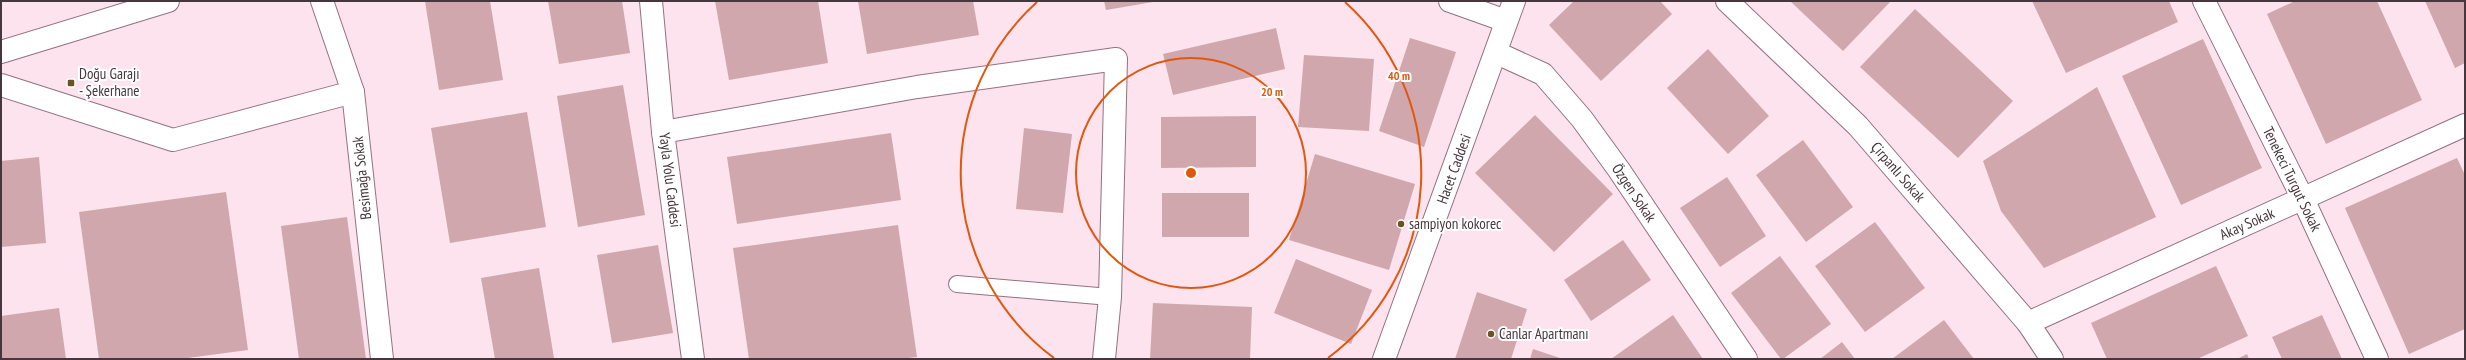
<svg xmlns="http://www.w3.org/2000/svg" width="2466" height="360" font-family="'PT Sans Narrow',sans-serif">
<rect width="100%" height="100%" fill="#fce3ed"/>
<g fill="#d0a7ac">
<path d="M425,1H490L503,80L439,90Z"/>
<path d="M548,1H622L630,53L559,64Z"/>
<path d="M715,1H818L828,63L729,80Z"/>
<path d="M858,1H973L979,35L867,54Z"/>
<path d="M1104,1H1153V2L1106,10Z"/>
<path d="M1574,1H1660L1672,14L1601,81L1549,25Z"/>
<path d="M1790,1H1891L1843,51Z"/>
<path d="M2032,1H2169L2178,22L2066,73Z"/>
<path d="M2295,1H2377L2422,100L2326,144L2267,14Z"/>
<path d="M2425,1H2465V63L2455,68Z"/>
<path d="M1915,9L2013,101L1958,158L1860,67Z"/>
<path d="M1276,28L1285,69L1173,95L1163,54Z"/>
<path d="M1410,38L1456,52L1424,147L1379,131Z"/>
<path d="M2203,39L2262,168L2181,205L2122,76Z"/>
<path d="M1708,49L1769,116L1728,154L1667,88Z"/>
<path d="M1304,55L1374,59L1369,131L1298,127Z"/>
<path d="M623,85L645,215L578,227L557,96Z"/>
<path d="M2097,87L2156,217L2044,268L2001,211L1983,161Z"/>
<path d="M527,112L546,227L450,243L431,128Z"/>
<path d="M1535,115L1613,194L1554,252L1475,173Z"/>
<path d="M1256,116V167L1161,168V117Z"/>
<path d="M1024,128L1072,134L1063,213L1016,209Z"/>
<path d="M891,133L901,200L737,224L727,157Z"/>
<path d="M1803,140L1853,207L1806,242L1756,175Z"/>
<path d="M1315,154L1415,184L1389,270L1289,240Z"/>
<path d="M39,157L46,243L1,247V161Z"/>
<path d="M2457,158L2465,175V329L2409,354L2345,208Z"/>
<path d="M1727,177L1766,236L1720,267L1680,208Z"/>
<path d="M226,192L248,350L180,359H99L79,212Z"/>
<rect x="1162" y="193" width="87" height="44"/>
<path d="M347,217L366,359H299L281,226Z"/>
<path d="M1875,222L1925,288L1865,332L1815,266Z"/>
<path d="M898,225L917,357L899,359H749L733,248Z"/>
<path d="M1623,240L1651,280L1591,321L1564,280Z"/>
<path d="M658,245L673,333L612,343L597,255Z"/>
<path d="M1780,256L1831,324L1783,359H1781L1731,293Z"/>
<path d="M1296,259L1372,290L1351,344L1274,313Z"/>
<path d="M2216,266L2248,336L2197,359H2107L2091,323Z"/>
<path d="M539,268L554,358L495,359L481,278Z"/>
<path d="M1477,292L1527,309L1511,359H1455Z"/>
<path d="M1153,303L1252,307L1250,359H1150Z"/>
<path d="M59,308L66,359H1V316Z"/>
<path d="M1673,315L1703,359H1611Z"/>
<path d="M2322,315L2342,359H2282L2272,337Z"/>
<path d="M1944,320L1974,359H1892Z"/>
<path d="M1842,342L1855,359H1820Z"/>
<path d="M1533,349L1563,359H1530Z"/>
<path d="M2247,354L2249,359H2237Z"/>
</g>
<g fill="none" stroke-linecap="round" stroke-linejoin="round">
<defs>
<path id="lane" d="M957,284L1110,297"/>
<g id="street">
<path d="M322,1L353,92L382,359"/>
<path d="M1450,1L1506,21"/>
<path d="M1727,1L1858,126L2028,323L2052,359"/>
<path d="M2204,1L2303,199L2377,359"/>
<path d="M1,52L168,1"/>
<path d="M1497,53L1543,74L1582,119L1619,170L1746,359"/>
<path d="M1,85L173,140L353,92"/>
<path d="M663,132L917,87L1116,59L1110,297L1104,359"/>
<path d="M2028,323L2465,125"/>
<path d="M1384,359L1514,1"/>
</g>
<path id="secondary" d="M651,1L663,132L693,359"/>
</defs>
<use href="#lane" stroke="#947180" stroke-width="18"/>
<use href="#street" stroke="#947180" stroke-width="24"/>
<use href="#secondary" stroke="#947180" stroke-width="24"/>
<use href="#lane" stroke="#fff" stroke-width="16"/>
<use href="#street" stroke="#fff" stroke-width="22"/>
<use href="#secondary" stroke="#fff" stroke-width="22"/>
</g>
<g fill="none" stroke="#e0570e" stroke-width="2">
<circle cx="1191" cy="173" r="115"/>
<path d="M1054 358A230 230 0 0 1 1037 2M1345 2A230 230 0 0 1 1328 358"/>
</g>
<g fill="#6b5323" stroke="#fff" stroke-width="1.5">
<rect x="67" y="79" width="8" height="8" rx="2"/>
<circle cx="1401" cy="224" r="4"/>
<circle cx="1491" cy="334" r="4"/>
</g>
<g text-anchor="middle" stroke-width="4" stroke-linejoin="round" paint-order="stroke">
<g font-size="15" fill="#46363d" stroke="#fff" text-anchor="start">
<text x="79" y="79">Doğu Garajı<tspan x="79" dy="17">- Şekerhane</tspan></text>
<text x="1409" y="229">sampiyon kokorec</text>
<text x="1499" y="339">Canlar Apartmanı</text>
</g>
<g font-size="15" fill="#46363d" stroke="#fff">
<text transform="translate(1454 169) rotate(-70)" y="5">Hacet Caddesi</text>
<text transform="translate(1898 172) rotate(49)" y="5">Çirpanlı Sokak</text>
<text transform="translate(362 178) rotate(-96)" y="5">Besimağa Sokak</text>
<text transform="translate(2292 179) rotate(64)" y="5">Tenekeci Turgut Sokak</text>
<text transform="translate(670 180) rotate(83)" y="5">Yayla Yolu Caddesi</text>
<text transform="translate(1634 193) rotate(56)" y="5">Özgen Sokak</text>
<text transform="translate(2247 224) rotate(-24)" y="5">Akay Sokak</text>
</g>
</g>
<circle cx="1191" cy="173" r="6" fill="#e0570e" stroke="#fff" stroke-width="2"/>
<g font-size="12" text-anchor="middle" font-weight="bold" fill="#e0570e" stroke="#fff" stroke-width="4" stroke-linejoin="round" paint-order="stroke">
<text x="1399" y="80">40 m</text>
<text x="1272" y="96">20 m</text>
</g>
<rect width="2466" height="360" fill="none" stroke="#46363d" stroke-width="4"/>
</svg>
